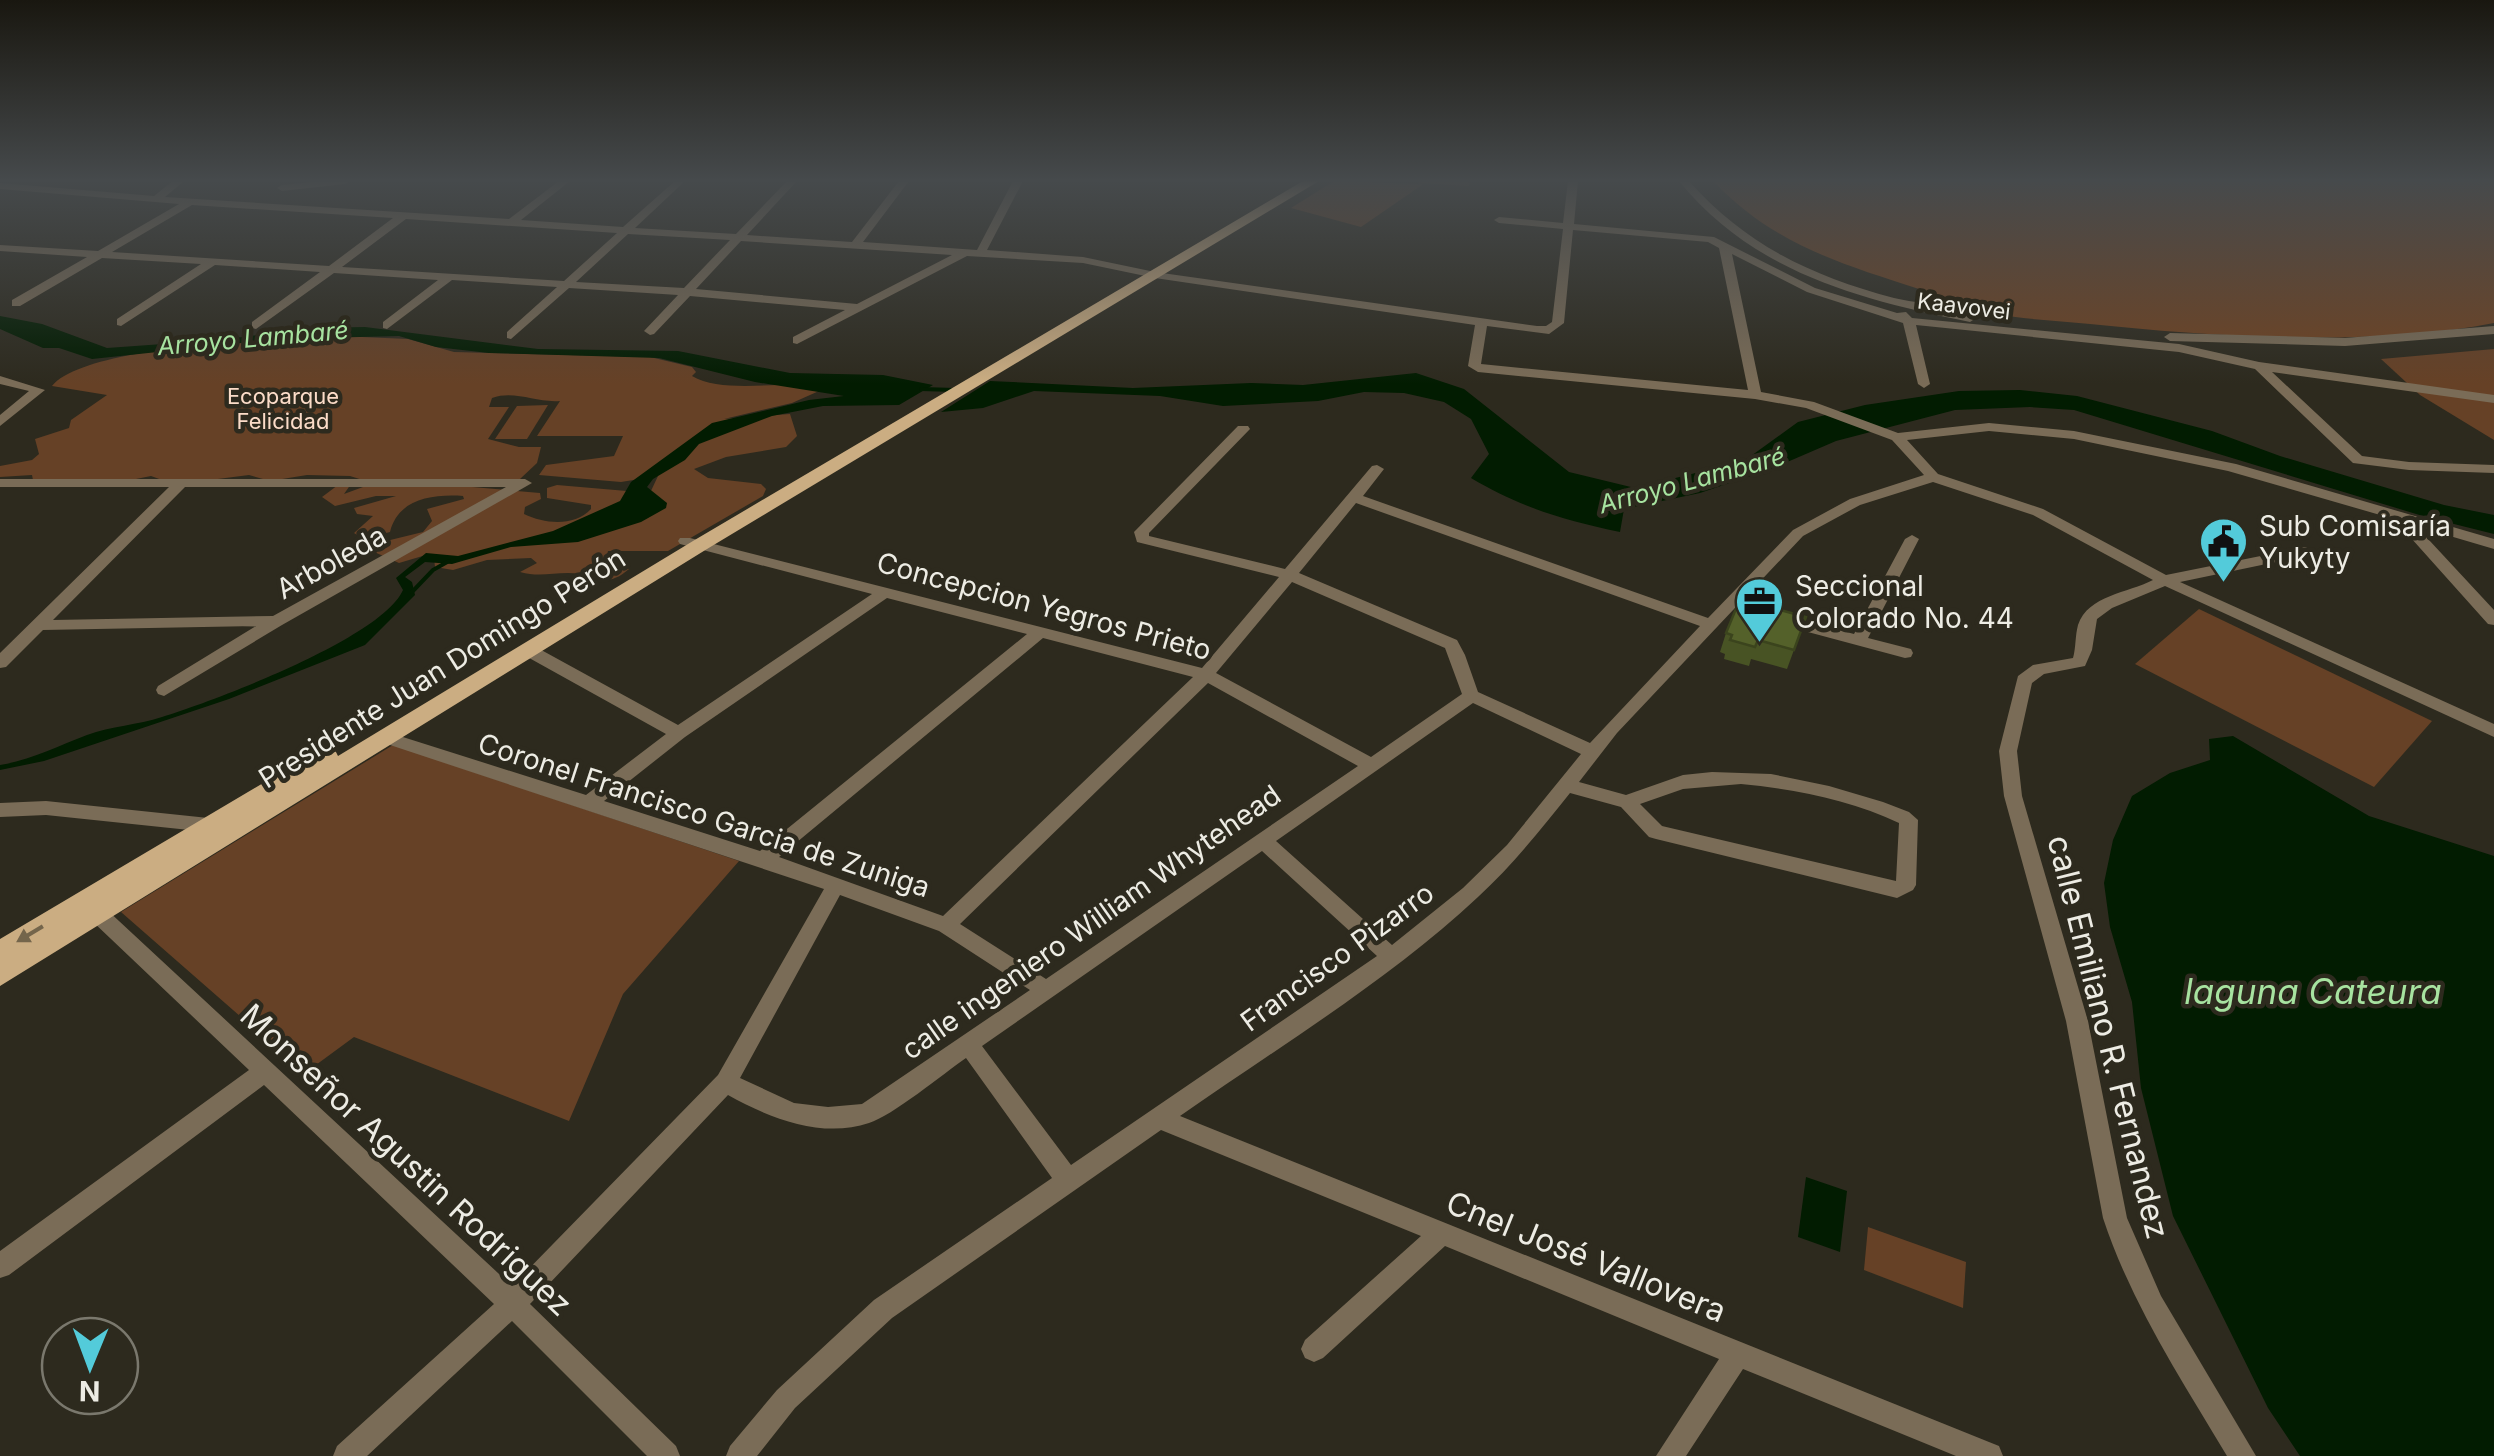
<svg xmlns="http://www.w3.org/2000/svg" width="2494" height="1456" font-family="Inter,sans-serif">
<rect width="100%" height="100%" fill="#2d2a1e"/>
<g fill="#664126">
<path d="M1334,181L1418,184L1419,181H1470L1469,186L1420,183L1422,185L1361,227L1291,208Z"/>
<path d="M317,335L408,339L454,352L650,357L692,367L696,372L692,376C722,394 780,381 815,386L819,391L792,403L724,419L790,414L797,436L786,447L726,457L694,469L708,478L761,484L766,489L763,496L668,551H608L606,558L629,569C604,591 593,573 568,573C551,573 538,577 520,572L537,563L531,558L487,560L453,570L435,567L434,558L426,555L399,563L372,551L382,542L423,532L432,521L427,509L464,499L463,496C432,494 398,499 390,532L364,539L354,533L373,516L357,514L354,508L396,496H376L335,506L322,497L338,485L351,484L344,494L363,487L426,483L540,493L541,499L525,507L524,514C545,524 574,527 591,509V505L547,498V488L557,485L650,493L658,476L621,482L539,475L546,465L614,456L623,436H537L560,401C536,403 515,390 492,398L489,407H509L488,439L519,447H541L537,463L520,479L369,482L350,476L307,475L270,481L249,475L210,480H162L151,476L106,485L33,480L32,475L0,477V466L32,460L39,454L35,439L69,428L71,420L107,395L52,386C83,347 263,340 317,335Z"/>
<path d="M2494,349V440L2420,395L2381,359Z"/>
<path d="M548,405L527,439H495L517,406Z"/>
<path d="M2199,609L2432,721L2374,787L2135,664Z"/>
<path d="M393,745L739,861L623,994L569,1121L354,1037L305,1073L121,912Z"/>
<path d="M1868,1227L1966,1262L1963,1308L1864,1270Z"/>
</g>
<path fill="#714321" d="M1713,181H2494V323C2371,347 2215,337 2090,324C2051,320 2008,319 1969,308C1952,304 1936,295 1919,289C1839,263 1773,244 1713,181Z"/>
<g fill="#021c01">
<path d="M0,316L42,324L107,348L219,340L313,328L365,327L538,349L678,351L790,373L883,375L933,385L899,405L823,406L772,416L699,444L685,460L653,479L647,487L667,503L666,508L641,522L578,542L511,547L452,564L425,562L405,577L412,582L415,595L365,645L229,699L44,761L0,770V765C31,760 58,746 87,735C111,726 138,725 162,717C214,701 382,638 403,590L396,578L426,553L458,556L553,531L620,501L631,482L712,423L809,400L844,396L755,382L659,358L489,353L436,347L399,336L280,339L92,359L59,348H43L0,329Z"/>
<path d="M1416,373L1464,389L1569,472L1635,488L1744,461L1798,422L1865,405L1959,391L2020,390L2077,396L2212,431L2280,456L2444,505L2494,515V534L2426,517L2074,410L2030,407L1955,410L1836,441L1771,469L1700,493L1624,509L1620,532C1563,520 1522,508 1471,478L1489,454L1471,419L1444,402L1404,393L1364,392L1318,401L1223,406L1160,396L1034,391L983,408L941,412L990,381L1133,388L1251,383L1303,385Z"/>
<path d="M2233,736L2369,816L2494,856V1456H2300L2268,1408L2173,1216L2141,1088L2132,1002L2110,927L2104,883L2113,840L2132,796L2170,773L2210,760L2209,739Z"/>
<path d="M1806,1177L1847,1191L1840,1252L1798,1237Z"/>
</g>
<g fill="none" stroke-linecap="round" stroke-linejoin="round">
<g stroke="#021c01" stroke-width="4">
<path d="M921,389L955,390"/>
<path d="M412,592L433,570L449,561"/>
</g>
<g fill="#7a6c57" fill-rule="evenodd">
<path d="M173,181H184L165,197L509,219L559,181H570L521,220L623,227L675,181H685L635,228L736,234L787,181H797L747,235L852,242L899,181H909L863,242L977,250L1013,181H1023L987,250L1083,257L1155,272L1537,326H1546L1552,322L1563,229L1499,223L1494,220L1499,217L1563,223L1568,181H1578L1574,224L1714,237L1815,288L1897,313L1906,312L1912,318L2179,344L2259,362L2494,395V403L2272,372L2362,456L2409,462L2494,465V473L2409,470L2353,463L2255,369L2179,352L1916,325L1930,384L1924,388L1918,384L1903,323L1807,292L1732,254L1761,392L1814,402L1898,433L1989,423L2074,431L2236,464L2494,539V549L2416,526L2494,610V625L2488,624L2394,519L2228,471L2074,439L1989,431L1907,440L1938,474L2043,509L2166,575L2305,547L2310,549L2313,552L2310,555L2180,582L2494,724V737L2165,586L2112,608L2097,619L2092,650L2085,666L2044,674L2032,683L2017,751L2022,796L2088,1021L2127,1218L2161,1296L2256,1456H2227C2181,1379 2131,1303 2103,1218L2066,1021L2004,796L1999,751L2018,676L2033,665L2073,658C2076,647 2075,636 2078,625C2088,595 2128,593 2153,580L2033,515L1933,482L1860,505L1803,536L1617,733L1579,782L1626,795L1683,775L1712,772L1771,774L1829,786L1883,802L1909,812L1918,820L1916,885L1913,890L1897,898L1656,839L1649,837L1621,807L1570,793C1541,829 1513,865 1478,897C1388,981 1280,1046 1180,1116L1989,1442L1999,1446L2003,1456H1956L1743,1369L1686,1456H1656L1719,1359L1445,1246L1323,1358L1314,1362L1305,1358L1301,1349L1305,1340L1421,1236L1161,1130L892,1318L795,1408L757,1456H726L730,1446L777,1390L874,1300L1052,1178L966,1058C943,1074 892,1116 869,1123C822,1139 769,1118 728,1095L530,1304L676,1446L680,1456H647L512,1321L367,1456H333L337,1446L494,1304L264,1085L9,1275L0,1278V1251L249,1070L91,920L88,914L91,908L98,906L105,908L512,1286L718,1075L824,889L381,742L378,738L387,732L586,795L666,734L522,654L520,650L522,646H534L678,725L872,594L680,544L678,541L680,538H690L1202,668L1279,577L1137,542L1134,532L1238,426H1248L1250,429L1149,533V536L1285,569L1372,466L1377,465L1384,469L1363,496L1708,618L1793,530L1850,499L1924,475L1892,440L1806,408L1755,399L1478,372L1468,366L1475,325L1155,278L1083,263L967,256L797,344L793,343V337L845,310L690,296L654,334L650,335L644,331L678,295L569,288L511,339L507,338V332L557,287L452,280L387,329L383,328V322L438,280L334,273L256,329L252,328V322L320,272L215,265L121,326L117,325V319L201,264L102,258L20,306H12V300L87,257L0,251V245L98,251L179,204L0,189V183L154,196ZM192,205L393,218L329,266L112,252ZM406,219L617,233L564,281L342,267ZM1573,230L1708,242L1719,248L1748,390L1481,364L1487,326L1549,334L1564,323ZM628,234L730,240L684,288L576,282ZM741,241L952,255L857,304L696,289ZM1356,503L1700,626L1590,743L1478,692L1465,655L1457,640L1299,573ZM1292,582L1445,648L1462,694L1371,757L1216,673ZM887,598L1027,634L760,851L604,801L685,737ZM1043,638L1193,677L943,916L779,857ZM1208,683L1358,766L1046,979L960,924ZM1473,703L1581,754L1507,845L1463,888L1392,945L1276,841ZM1741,784C1794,789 1851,800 1899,823L1896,881L1662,826L1640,804L1683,789ZM1262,851L1377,956L1071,1165L982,1046ZM840,895L939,931L1030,990L862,1104L828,1107L794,1103L740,1078Z"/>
<path d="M322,181H350L345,184L282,191L277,188L282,185Z"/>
<path d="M1679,181H1689C1746,245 1811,276 1894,298C1919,304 1954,305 1976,318L1970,322C1859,299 1754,273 1679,181Z"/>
<path d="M2494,326V334L2345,346L2170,341L2164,337L2170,333L2345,338Z"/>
<path d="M0,376L45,390L0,426V415L29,391L0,384Z"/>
<path d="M0,479H525L532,483L282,625L164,696L158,694L156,690L158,686L256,626L43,630L6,667L0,668V653L169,487H0ZM185,487H506L273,616L53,620Z"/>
<path d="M1912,535L1919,539L1868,638L1911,649L1913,653L1911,657L1905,658L1774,623L1772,619L1780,614L1854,634L1905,539Z"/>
<path d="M46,801L218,819L225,821L227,826L225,831L218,833L46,815L0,817V803Z"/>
</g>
<path fill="#cbad82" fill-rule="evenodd" d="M1303,181H1319L707,549L0,986V939L319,750H335L338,756L693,541Z"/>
</g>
<path fill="#485324" d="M1806,617L1787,669L1751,659L1749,666L1724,659L1725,654L1720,652L1726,633Z"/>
<path fill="#54612a" stroke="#3b441d" stroke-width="2.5" d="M1740,599L1806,617L1794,650L1758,640L1755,647L1730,640L1732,635L1726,633Z"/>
<defs><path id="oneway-solid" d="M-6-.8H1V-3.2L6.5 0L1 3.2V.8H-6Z" transform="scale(2.5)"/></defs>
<use fill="#74654b" href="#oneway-solid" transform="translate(30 934) rotate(149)"/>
<linearGradient id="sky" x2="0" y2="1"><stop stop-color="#191710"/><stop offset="0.47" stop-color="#464a4c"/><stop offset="1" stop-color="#464a4c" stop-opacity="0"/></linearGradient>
<rect width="2494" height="384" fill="url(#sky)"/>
<defs>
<symbol id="civic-pin" viewBox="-11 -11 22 30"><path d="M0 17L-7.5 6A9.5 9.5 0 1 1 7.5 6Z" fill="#53cbda" stroke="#2d2a1e"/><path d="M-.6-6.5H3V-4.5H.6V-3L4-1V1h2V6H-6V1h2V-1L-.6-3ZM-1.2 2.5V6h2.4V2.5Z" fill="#111"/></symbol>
<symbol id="office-pin" viewBox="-11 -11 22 30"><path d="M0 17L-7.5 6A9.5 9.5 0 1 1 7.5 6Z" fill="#53cbda" stroke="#2d2a1e"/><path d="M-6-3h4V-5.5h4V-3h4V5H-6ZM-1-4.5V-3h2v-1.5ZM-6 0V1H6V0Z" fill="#111"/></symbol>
</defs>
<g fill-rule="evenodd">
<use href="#civic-pin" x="2196" y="514" width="55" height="75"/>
<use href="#office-pin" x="1732" y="574" width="55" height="75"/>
</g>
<g text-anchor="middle" stroke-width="9" stroke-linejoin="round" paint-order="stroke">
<g font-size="22" fill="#edece4" stroke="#2d2a1e">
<text transform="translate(1964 306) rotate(7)" y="8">Kaavovei</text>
</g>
<g font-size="22" fill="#fbdcc8" stroke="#2d2a1e">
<text x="283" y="404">Ecoparque<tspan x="283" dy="25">Felicidad</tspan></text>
</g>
<g font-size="25" font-style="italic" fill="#a7e3a0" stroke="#2d2a1e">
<text transform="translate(253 338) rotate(-5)" y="9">Arroyo Lambaré</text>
<text transform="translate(1692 480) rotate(-15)" y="9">Arroyo Lambaré</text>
</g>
<g font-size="28" fill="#edece4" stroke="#2d2a1e" text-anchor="start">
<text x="2259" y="536">Sub Comisaría<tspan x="2259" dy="32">Yukyty</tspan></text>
<text x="1795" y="596">Seccional<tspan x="1795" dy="32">Colorado No. 44</tspan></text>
</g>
<g font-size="28" fill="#edece4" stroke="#2d2a1e">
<text transform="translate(331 562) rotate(-29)" y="10">Arboleda</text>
<text transform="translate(1044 606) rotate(15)" y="10">Concepcion Yegros Prieto</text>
<text transform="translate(442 668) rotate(-32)" y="10">Presidente Juan Domingo Perón</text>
<text transform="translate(704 815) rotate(18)" y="10">Coronel Francisco Garcia de Zuniga</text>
<text transform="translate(1091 922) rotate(-35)" y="10">calle ingeniero William Whytehead</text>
<text transform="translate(1337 957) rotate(-36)" y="10">Francisco Pizarro</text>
</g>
<g font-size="32" fill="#edece4" stroke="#2d2a1e">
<text transform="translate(2108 1037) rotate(76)" y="11">calle Emiliano R. Fernandez</text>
<text transform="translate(406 1160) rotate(43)" y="11">Monseñor Agustin Rodriguez</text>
<text transform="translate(1586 1257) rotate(22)" y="11">Cnel José Vallovera</text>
</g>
<g font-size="35" font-style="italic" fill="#a7e3a0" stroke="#2d2a1e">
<text x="2313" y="1004">laguna Cateura</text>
</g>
</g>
<g transform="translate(90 1366) rotate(181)"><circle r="48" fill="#2d2a1e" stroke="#7a786d" stroke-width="2.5"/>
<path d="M0-8L18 38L0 25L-18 38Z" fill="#53cbda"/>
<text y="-15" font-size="28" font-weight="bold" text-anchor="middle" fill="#edece4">N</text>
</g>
</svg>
